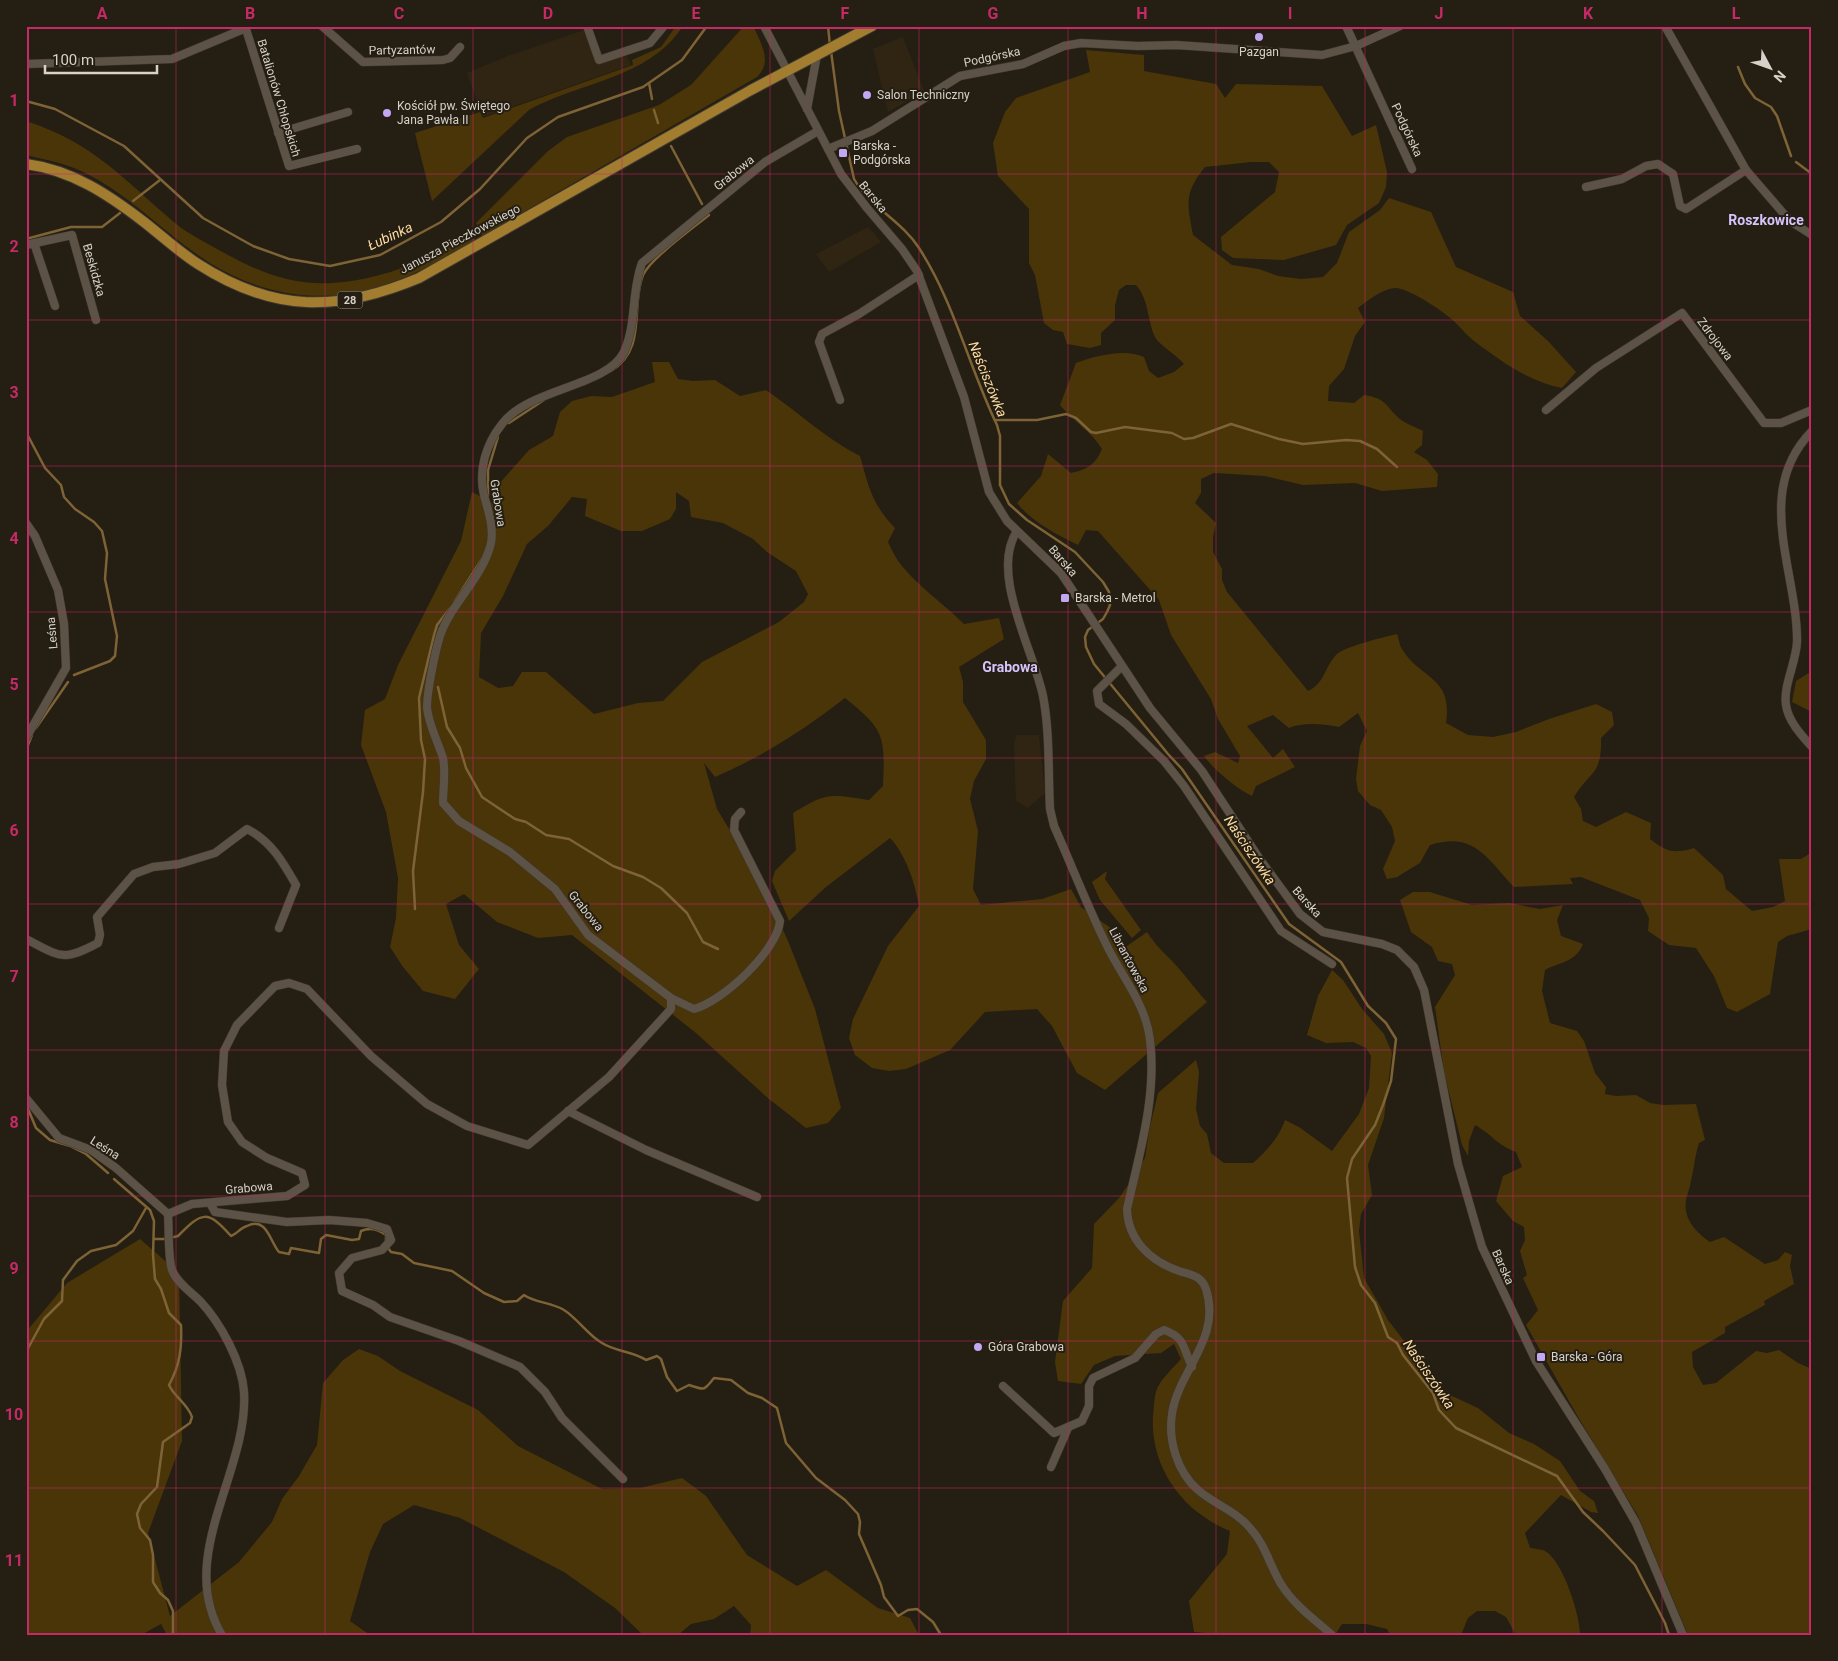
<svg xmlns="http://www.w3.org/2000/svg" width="1838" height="1661" font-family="Roboto,sans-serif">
<rect width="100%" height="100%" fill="#251e12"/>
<g fill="#302513">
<path d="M584,30L596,62L627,56L631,65L483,117L467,73L508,56Z"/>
<path d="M903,37L924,91L888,112L873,49Z"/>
<path d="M868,227L881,242L829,272L816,254Z"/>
<path d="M1017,735H1039L1045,793L1028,808L1016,801L1014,744Z"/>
</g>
<g fill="#4a3509" fill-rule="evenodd">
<path d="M676,26H683C648,79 582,81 529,110L432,201L415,133L480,112L483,118L630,66L633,65L632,60L661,47Z"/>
<path d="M744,26H753C761,43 773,62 757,77L482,236L476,223L548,151L567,137L659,105L691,85Z"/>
<path d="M1086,50L1144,55V71L1216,84L1225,98L1236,84L1322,86L1352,136L1376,125L1387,172L1386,187L1379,203L1347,225L1336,245L1284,260L1233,258L1222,250L1221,237L1275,192L1279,172L1269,162H1251L1205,167C1184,193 1187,203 1193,235L1232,265L1259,269L1278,276L1301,279L1323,277L1337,263L1349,232L1380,210L1389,198L1431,212L1456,267L1513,292L1520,316L1548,341L1576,372L1562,388C1529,382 1501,361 1474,341C1465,334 1458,324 1449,317C1440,309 1406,287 1395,288C1382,289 1368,300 1358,308L1365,322L1355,336L1344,369L1329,386L1328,401L1354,403L1364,395C1388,399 1384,405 1400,419C1406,424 1416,427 1423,431L1422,445L1414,452L1427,460L1438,474L1437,487L1382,491L1355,483L1303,485L1265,476L1214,473L1201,479V493L1195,503L1216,523L1213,537V552L1222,569V580L1227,592L1308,691C1325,683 1324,668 1336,655C1343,647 1384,637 1397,634C1399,638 1399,645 1402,649C1421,680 1453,676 1446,723L1468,735L1493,737L1516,732L1549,719L1596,704L1612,712L1614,725L1601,738C1602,775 1591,770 1574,797L1581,809L1583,821L1596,827L1626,812L1651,823L1650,839C1667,852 1673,854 1694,848L1723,875L1726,889L1752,911L1773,907L1785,901L1779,859H1801L1809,854L1812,857V929L1787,936L1778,942L1770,994L1737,1012L1727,1008L1714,976L1696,948L1669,945L1648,931L1649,918L1640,900L1581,877L1570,878L1573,884L1514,887C1487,859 1475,831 1430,845L1420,863L1397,877L1387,879L1383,869L1395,841L1392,827L1381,810L1370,805L1358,791L1356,779L1360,746L1367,731L1358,713L1339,727C1321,724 1305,722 1289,728L1273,715L1247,726L1273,758L1283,749L1295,767L1256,786L1252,796C1237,789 1214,770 1204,756L1215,752L1238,763L1240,756L1218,719L1211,699L1171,635L1159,600L1098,531L1086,530L1078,545C1056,534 1032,522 1017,503L1041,476L1048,454L1071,473C1088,469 1095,465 1102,449C1092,432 1073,421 1060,405L1076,363C1094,356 1125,348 1144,357L1149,371L1158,378L1174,372L1184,364C1178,356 1158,344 1155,337C1147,320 1149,299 1136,285H1126L1119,290L1115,305V320L1101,333V345L1090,348L1067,344L1063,332L1053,330L1044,323L1035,275L1029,263V209L998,176L993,143L1005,112L1016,98L1090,72Z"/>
<path d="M26,121C94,143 123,179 175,223C187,233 203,241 217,249C274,281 311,292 376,276C408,268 445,253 470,229L476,242C447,256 418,274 387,284C319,309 248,293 191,250C153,222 118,186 74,168C59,162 42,159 26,155Z"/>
<path d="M652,362H669L678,379L693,381L715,380L740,396L766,390C798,412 825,438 860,456C869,488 872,504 895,528L888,542C892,550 896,559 902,566C920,588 944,604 964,624L999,618L1004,639L959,667L963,682V702L986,740V759L974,781L970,799L978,831L973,889L981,905L1042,899L1071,889L1081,907L1115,931L1120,951L1147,932C1154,943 1161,950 1170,959C1184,973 1194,988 1207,1002L1105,1090L1077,1073L1052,1026L1037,1009L985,1012L950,1050L906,1069L889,1071L872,1068L855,1055L849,1038L853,1019L888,946L919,906C915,883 906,855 890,838L826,887L789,921L772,881L775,871L796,850L793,813C827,792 830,794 869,800L883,786C885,736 885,730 845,698C805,729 762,757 715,777L704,763L717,809L760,880L788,941L815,1009L841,1108L828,1123L806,1128L769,1099L696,1033L572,935L538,938L497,922L464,894L446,904L459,945L479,969L455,999L423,991L403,967L390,947L396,918L398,878L386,812L361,745L365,710L385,699L398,665L461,541L472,492L501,507L498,485L529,450L553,436L560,412L572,401L591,396L612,397L655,382ZM676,492L689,501L691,517L723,523L753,539L767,552L796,571L808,594L804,602L779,622L702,662L663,701L638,703L594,714L546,672H522L513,686L498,688L479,677L481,633L503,596L527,544L548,526L572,497L587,499L585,516L621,531H642L670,519L676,509Z"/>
<path d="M1812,671V712L1792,702L1796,681Z"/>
<path d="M1107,871L1105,879L1141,930L1132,938L1100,900L1092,882Z"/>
<path d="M1413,892H1430L1472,905L1509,903L1540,909L1563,905L1557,920L1561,936L1583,944C1576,962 1560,962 1545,970L1542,991L1550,1023L1577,1031L1584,1041L1595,1073L1606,1087L1605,1094L1616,1096L1636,1095L1650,1103L1663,1105L1696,1104L1705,1140L1699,1143C1695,1156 1694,1168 1691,1181C1690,1188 1687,1194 1686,1200C1683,1219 1696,1232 1710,1242L1724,1237L1765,1264L1778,1260L1785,1252L1792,1255L1790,1266L1794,1284L1764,1301L1765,1305L1725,1327V1333L1692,1352L1693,1367L1703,1385L1716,1383L1756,1351L1767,1353L1779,1350L1798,1363L1812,1369V1635H1688L1638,1516L1578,1417L1526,1325L1538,1310L1523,1278L1527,1275L1520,1251L1525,1240L1524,1227L1513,1221L1496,1201L1503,1176L1522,1167L1516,1152C1495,1144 1493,1135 1475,1125L1469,1141L1468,1156L1462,1145L1444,1072L1435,1007L1455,975L1452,964L1438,961L1432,947L1411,932L1400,900Z"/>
<path d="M1332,970L1343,980L1362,1009L1384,1034L1392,1053L1384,1118L1368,1165L1372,1195L1361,1214L1359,1231L1364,1278L1388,1320L1428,1372L1439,1390L1478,1408L1509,1433L1534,1444L1560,1461L1580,1491L1594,1501L1598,1513L1591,1512L1561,1495L1525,1533L1530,1548C1534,1549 1541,1549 1545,1551C1563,1561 1580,1615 1580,1635H1516L1506,1617L1495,1611H1477L1468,1618L1461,1635H1390L1387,1629L1366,1624H1342L1335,1635H1229L1194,1632L1189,1601L1227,1554L1230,1531C1183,1512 1150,1468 1153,1416C1154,1408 1154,1396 1157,1389C1161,1379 1173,1368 1181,1359L1174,1344L1161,1353L1115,1356L1094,1365L1081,1384L1058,1381L1055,1362L1063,1301L1092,1268L1094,1224L1120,1197L1145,1158L1149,1131L1158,1093L1196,1060L1199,1072L1196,1109L1200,1126L1207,1134L1211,1153L1224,1163H1253C1267,1150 1279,1138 1285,1120L1299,1127L1332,1151L1359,1114L1369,1088L1371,1056L1366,1048L1353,1042L1326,1043L1307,1035L1318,996Z"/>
<path d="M140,1239L179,1273L182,1441L148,1533L170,1616L239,1562L272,1522L282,1499L299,1476L317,1445L323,1383L343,1360L359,1349L378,1356L400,1371L478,1410L518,1446L602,1489L640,1488L682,1478L706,1496L747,1555L797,1586L826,1570L878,1608L910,1618L919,1635H750L751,1625L734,1606L714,1619L691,1624L678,1635H643L615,1608L564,1572L460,1518L414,1505L383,1524L370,1552L350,1621L370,1635H167L161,1624L141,1635H26V1332L67,1283Z"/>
</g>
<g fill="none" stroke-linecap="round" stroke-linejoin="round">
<g stroke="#7d6335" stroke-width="2.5">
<path d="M828,26L830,46"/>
<path d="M831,51L839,111L854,179C870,207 902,221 919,248C954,302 969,367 997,425L1000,436V485L1009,504L1027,520L1075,552L1103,582L1109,592L1110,605L1107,612L1103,619L1088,630L1085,637L1086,647L1094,664L1168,754L1182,769L1289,924L1341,962L1368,1006L1386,1023L1396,1039L1391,1081L1383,1105L1375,1125L1352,1159L1347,1178L1355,1267L1361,1285L1375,1303L1388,1337L1397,1343L1403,1355L1433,1393L1439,1410L1456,1428L1557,1476L1583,1512L1603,1531L1635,1565L1665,1623L1669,1635"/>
<path d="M1738,67L1745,84L1755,98L1771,107L1777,116L1791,156"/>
<path d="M649,83L652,99"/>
<path d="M26,101L55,109L124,146L203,218L253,246L289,259L330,266L380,255L441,222L480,189L527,138L558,117L643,87L682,60L707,26"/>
<path d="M654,110L658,123"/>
<path d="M671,146L702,204"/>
<path d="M1796,162L1812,174"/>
<path d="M133,201L160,180"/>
<path d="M26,239L71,227H102L120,213"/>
<path d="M611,371C648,348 630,307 643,275C651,258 693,228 709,215"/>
<path d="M995,420H1037L1066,414L1076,418L1091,432L1096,433L1125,427L1172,433L1184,439L1193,438L1231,424L1279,439L1303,444L1346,440L1360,441L1377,449L1397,467"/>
<path d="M509,423L544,400"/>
<path d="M26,432L45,468L61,485L64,497L75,509L94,522L102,531L107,553L105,579L117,636L115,656L110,661L74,675"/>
<path d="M488,496V470L498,437"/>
<path d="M455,601L482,559"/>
<path d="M438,687L447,727L460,748L466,768L482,797L515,819L526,822L546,835L569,839L613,866L643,877L661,888L687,913L703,942L718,949"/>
<path d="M36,728L68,682"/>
<path d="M26,750L32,735"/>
<path d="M415,909L413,871L423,792L425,759L421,740L419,698L434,635L437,625L451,607"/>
<path d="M26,1104L36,1128L50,1140L70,1146L86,1154L108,1173"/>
<path d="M114,1179L150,1210L154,1221L153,1255L155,1279L161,1289L169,1313L181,1325C182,1348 180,1365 169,1385C175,1398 187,1403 192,1417L190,1423L163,1442L157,1487L141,1504L137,1514L140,1528L150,1540L153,1555V1582L160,1593L168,1600L173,1611V1635"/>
<path d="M174,1237L178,1236C202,1212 207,1209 231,1236C237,1234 240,1228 247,1226C267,1216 270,1242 279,1252L289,1254L291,1248L319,1253L321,1239L326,1235L352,1240L359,1239L361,1231C370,1227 378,1229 386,1235V1241"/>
<path d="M154,1239H165"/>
<path d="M388,1248L391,1252L402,1254L414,1263L452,1271L484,1293L504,1302L517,1301L524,1295C535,1303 551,1302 564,1310C578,1319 588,1335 602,1343C616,1352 633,1351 646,1360L657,1356L661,1359L667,1377L677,1391L689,1385C706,1391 704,1390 714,1378L731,1380L748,1393L762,1398L777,1408L786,1443L816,1478L845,1500L858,1514L860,1522L859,1534L881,1585L884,1597L898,1616L908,1610L917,1609L933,1622L941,1635"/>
<path d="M26,1352L44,1319L62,1301L63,1280L77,1261L91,1251L116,1245L133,1231L146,1208"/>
</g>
<defs>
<g id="minor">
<path d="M245,26L289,166L357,149"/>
<path d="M322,26L363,62L443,60L450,58L460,47"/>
<path d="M587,26L599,60L650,43L664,26"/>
<path d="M764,26L841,174L867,208L902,249L917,271L964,397L989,492L1007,521L1061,573L1150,708L1202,771L1259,858L1300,914L1323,932L1382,944L1397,950L1414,967L1424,990L1458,1164L1482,1247L1536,1361L1605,1469L1636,1523L1683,1635"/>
<path d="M1346,26L1412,169"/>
<path d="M1665,26L1746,170L1790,221L1812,235"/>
<path d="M26,64L172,59L246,28"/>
<path d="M807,109L817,55"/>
<path d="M278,133L348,112"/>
<path d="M828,149L872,131L960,76L1023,64L1064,46L1081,43L1138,46L1176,45L1322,55L1356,46L1400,26"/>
<path d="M1586,187L1622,179L1646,166L1658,164L1673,174L1680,206L1686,209L1746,170"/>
<path d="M34,243L55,306"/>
<path d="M26,245L72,235L96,320"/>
<path d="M840,400L819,342L822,334L859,314L919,275"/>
<path d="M1546,410L1596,368L1682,313L1764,423H1781L1812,410"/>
<path d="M1812,431C1752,492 1798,572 1797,642C1796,663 1783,686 1786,705C1788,721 1802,736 1812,747"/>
<path d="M26,523L35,536L58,590L64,624L66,668L26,738"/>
<path d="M1017,531C989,573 1034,651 1043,696C1050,732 1048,772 1050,809L1054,826C1072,866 1088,908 1108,948C1123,978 1146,1005 1150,1040C1157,1097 1139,1155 1127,1209C1128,1240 1150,1261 1179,1271C1191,1275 1201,1275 1206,1289C1222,1339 1178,1371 1172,1414C1168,1440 1177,1472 1198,1490C1214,1504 1236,1511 1250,1528C1265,1544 1270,1566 1281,1584C1294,1605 1314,1619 1332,1635"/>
<path d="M1122,666L1097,691L1099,704L1126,724L1164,761L1184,786L1281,931L1332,964"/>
<path d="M26,939C61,957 62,962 98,943L100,935L97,917L134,874L153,867L179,864L215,853L247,829C271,841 283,862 296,885L279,928"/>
<path d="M671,998L694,1009C723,1001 777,951 780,921L734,830L735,819L741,812"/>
<path d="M26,1098L59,1138L91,1150L116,1168L168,1214L192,1204L287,1196L305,1185L302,1173L267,1158L242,1142L228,1122L222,1085L224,1051L237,1025L275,986L289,983L307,989L371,1056L427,1104L467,1126L528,1145L609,1077L671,1009V998L588,935L555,889L510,852L459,821L443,803C443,789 446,772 443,758C438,742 428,723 427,707C427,692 435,652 440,636C451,603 483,578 491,543C494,527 488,511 484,495C478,470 486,444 502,424C529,388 607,387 624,352C637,323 631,292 642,263L765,162L818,131"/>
<path d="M568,1111L646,1150L757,1197"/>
<path d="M210,1203L215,1212L287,1222L329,1220L367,1223L387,1229L391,1240L382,1250L352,1258L339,1273L342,1291L373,1305L390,1317L459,1341L520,1367L545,1392L562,1418L623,1479"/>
<path d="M168,1214C169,1228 168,1259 172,1270C176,1282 192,1293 200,1301C220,1322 242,1362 244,1392C249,1471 175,1557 222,1635"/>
<path d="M1003,1386L1054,1433L1082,1421L1089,1406V1386L1093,1378L1135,1358L1156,1334L1164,1330C1185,1337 1183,1348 1192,1367"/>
<path d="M1051,1467L1068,1428"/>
</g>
<path id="major" d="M26,164C72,170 109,195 144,222C162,236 179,252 198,264C274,313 338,312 419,278L751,90L872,26"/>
</defs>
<use href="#minor" stroke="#3e3831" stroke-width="9"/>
<use href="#major" stroke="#3e3831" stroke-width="12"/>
<use href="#minor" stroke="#5c5346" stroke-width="8"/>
<use href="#major" stroke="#a37d2f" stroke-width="10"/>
</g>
<path fill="none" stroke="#c42a66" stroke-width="1" stroke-opacity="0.55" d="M176,26V1635M325,26V1635M473,26V1635M622,26V1635M770,26V1635M919,26V1635M1068,26V1635M1216,26V1635M1365,26V1635M1513,26V1635M1662,26V1635M26,174H1812M26,320H1812M26,466H1812M26,612H1812M26,758H1812M26,904H1812M26,1050H1812M26,1196H1812M26,1341H1812M26,1488H1812"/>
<g fill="#c2a8f3" stroke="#251e12" stroke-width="2">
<circle cx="1259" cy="37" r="5"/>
<circle cx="867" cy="95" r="5"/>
<circle cx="387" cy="113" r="5"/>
<rect x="838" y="148" width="10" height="10" rx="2.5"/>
<rect x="1060" y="593" width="10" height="10" rx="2.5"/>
<circle cx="978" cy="1347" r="5"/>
<rect x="1536" y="1352" width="10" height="10" rx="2.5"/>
</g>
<g text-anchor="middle" stroke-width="4" stroke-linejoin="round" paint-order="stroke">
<rect fill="#251e12" stroke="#a19b92" stroke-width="1" x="337.5" y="291.5" width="25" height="17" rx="4"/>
<g font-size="11" font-weight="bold" fill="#d6d1c9">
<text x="350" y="304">28</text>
</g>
<g font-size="12" fill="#d6d1c9" stroke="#251e12">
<text transform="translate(402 50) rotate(-1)" y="4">Partyzantów</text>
<text transform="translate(992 57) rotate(-12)" y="4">Podgórska</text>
<text transform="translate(279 98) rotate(73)" y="4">Batalionów Chłopskich</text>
<text transform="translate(1407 130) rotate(65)" y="4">Podgórska</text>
<text transform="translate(734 173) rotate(-39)" y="4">Grabowa</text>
<text transform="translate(873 197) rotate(51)" y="4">Barska</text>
<text transform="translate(460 239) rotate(-28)" y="4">Janusza Pieczkowskiego</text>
<text transform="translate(94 270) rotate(74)" y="4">Beskidzka</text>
<text transform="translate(1715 339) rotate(53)" y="4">Zdrojowa</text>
<text transform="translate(498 503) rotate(81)" y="4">Grabowa</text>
<text transform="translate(1063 561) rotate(49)" y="4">Barska</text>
<text transform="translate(52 633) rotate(-95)" y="4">Leśna</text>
<text transform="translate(1307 902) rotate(48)" y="4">Barska</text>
<text transform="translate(586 911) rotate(51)" y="4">Grabowa</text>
<text transform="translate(1129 960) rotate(62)" y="4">Librantowska</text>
<text transform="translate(105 1148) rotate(32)" y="4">Leśna</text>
<text transform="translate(249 1188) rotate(-5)" y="4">Grabowa</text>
<text transform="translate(1503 1267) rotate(66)" y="4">Barska</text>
</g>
<g font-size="12" fill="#d6d1c9" stroke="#251e12" text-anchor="start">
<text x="1259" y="56" text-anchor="middle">Pazgan</text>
<text x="877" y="99">Salon Techniczny</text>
<text x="397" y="110">Kościół pw. Świętego<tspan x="397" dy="14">Jana Pawła II</tspan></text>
<text x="853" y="150">Barska -<tspan x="853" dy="14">Podgórska</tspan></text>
<text x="1075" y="602">Barska - Metrol</text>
<text x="988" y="1351">Góra Grabowa</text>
<text x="1551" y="1361">Barska - Góra</text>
</g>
<g font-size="14" font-weight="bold" fill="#d6c3fc" stroke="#251e12">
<text x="1766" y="225">Roszkowice</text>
<text x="1010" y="672">Grabowa</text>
</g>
<g font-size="14" font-style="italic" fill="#fcdba3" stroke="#251e12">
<text transform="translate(390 236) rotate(-25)" y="5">Łubinka</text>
<text transform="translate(988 379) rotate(68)" y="5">Naściszówka</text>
<text transform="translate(1250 850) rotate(56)" y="5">Naściszówka</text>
<text transform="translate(1429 1374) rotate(56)" y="5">Naściszówka</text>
</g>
</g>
<rect width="1838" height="1661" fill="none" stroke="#251e12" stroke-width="55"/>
<g transform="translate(1770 68) rotate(131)" stroke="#251e12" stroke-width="4" paint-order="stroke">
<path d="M0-4L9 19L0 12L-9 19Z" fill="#d6d1c9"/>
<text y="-8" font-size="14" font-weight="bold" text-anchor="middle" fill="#d6d1c9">N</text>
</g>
<path d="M45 65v8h112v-8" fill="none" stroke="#d6d1c9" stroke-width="2.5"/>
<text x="52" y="65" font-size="15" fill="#d6d1c9" stroke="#251e12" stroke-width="4" paint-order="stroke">100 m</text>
<rect x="28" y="28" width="1782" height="1606" fill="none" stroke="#c42a66" stroke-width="2"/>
<g font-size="16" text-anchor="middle" font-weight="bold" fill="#c42a66">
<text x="102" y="19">A</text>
<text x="250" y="19">B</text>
<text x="399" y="19">C</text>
<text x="548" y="19">D</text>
<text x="696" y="19">E</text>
<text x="845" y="19">F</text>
<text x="993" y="19">G</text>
<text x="1142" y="19">H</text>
<text x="1290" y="19">I</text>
<text x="1439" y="19">J</text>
<text x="1588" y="19">K</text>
<text x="1736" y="19">L</text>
<text x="14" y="106">1</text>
<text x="14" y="252">2</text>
<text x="14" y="398">3</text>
<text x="14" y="544">4</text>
<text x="14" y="690">5</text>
<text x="14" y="836">6</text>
<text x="14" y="982">7</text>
<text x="14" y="1128">8</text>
<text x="14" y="1274">9</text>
<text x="14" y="1420">10</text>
<text x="14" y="1566">11</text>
</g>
</svg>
